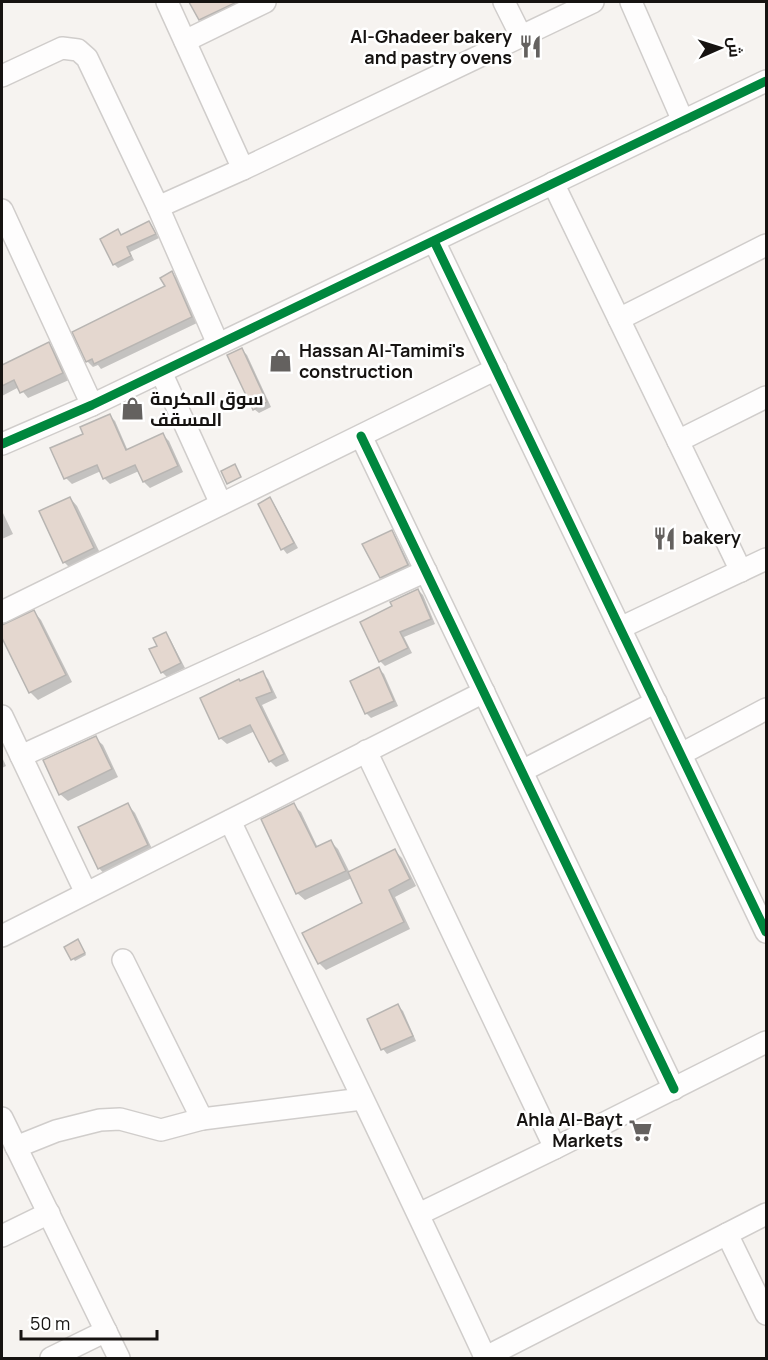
<svg xmlns="http://www.w3.org/2000/svg" width="768" height="1360" font-family="Manrope,Cairo,sans-serif">
<rect width="100%" height="100%" fill="#f6f3f0"/>
<g fill="#0003">
<path d="M191,2H255L206,25L200,19Z"/>
<path d="M149,223L159,238L130,252L134,260L118,268L114,264L118,231L122,236Z"/>
<path d="M172,273L178,279L197,323L101,369L98,365L93,367L87,361L167,287Z"/>
<path d="M49,344L56,351L69,380L28,398L19,387L2,396V367Z"/>
<path d="M242,350L247,355L271,407L259,413L254,409Z"/>
<path d="M109,415L115,421L128,451L163,435L169,441L183,472L150,488L144,482L139,471L110,484L104,478L101,471L72,484L66,478L52,449L85,434Z"/>
<path d="M70,498L77,506L101,555L71,569L64,562Z"/>
<path d="M270,499L274,504L298,548L287,554L283,549Z"/>
<path d="M2,511L13,534L2,539Z"/>
<path d="M392,532L396,537L412,570L386,582L381,577Z"/>
<path d="M418,590L423,595L435,624L404,637L412,653L385,666L380,661Z"/>
<path d="M34,612L41,620L72,682L38,700L30,692L2,634V627Z"/>
<path d="M165,634L170,639L185,668L167,677L162,672L151,650L159,646Z"/>
<path d="M379,669L384,674L398,706L371,718L366,713Z"/>
<path d="M262,673L268,679L277,698L262,705L289,761L276,767L270,761L255,731L227,744L220,738L202,698Z"/>
<path d="M95,738L103,745L118,777L68,801L60,794Z"/>
<path d="M2,757L6,766L2,768Z"/>
<path d="M128,805L135,813L154,853L106,876L99,868Z"/>
<path d="M293,805L301,812L318,848L331,842L338,849L350,873L395,851L402,858L416,886L395,897L410,929L326,970L319,963L364,904L352,878L305,900L297,893Z"/>
<path d="M80,943L86,955L75,961L66,948Z"/>
<path d="M398,1006L403,1011L416,1041L387,1054L383,1049L369,1020Z"/>
</g>
<g fill="#e4d7cf" stroke="#b8b5b2" stroke-width="1.5">
<path d="M189,2H237L199,20Z"/>
<path d="M149,221L156,234L127,247L131,256L113,265L100,239L118,229L121,235Z"/>
<path d="M172,271L192,317L94,364L92,359L86,362L72,332L165,286L160,278Z"/>
<path d="M49,342L63,373L20,393L14,380L2,386V365Z"/>
<path d="M242,348L267,402L253,410L227,355Z"/>
<path d="M110,414L126,450L163,433L178,466L143,482L135,465L103,479L97,465L64,479L50,448L83,434L80,427Z"/>
<path d="M235,464L241,477L227,484L221,471Z"/>
<path d="M70,497L94,548L63,563L39,511Z"/>
<path d="M270,497L294,543L281,550L258,504Z"/>
<path d="M392,530L408,565L380,578L362,544Z"/>
<path d="M418,589L431,619L400,632L408,648L379,662L360,622L392,606L390,602Z"/>
<path d="M34,610L66,675L29,693L2,638V625Z"/>
<path d="M166,632L181,663L161,673L149,649L157,646L153,638Z"/>
<path d="M379,667L394,701L365,714L350,681Z"/>
<path d="M263,671L272,692L256,698L284,754L269,762L250,725L219,739L200,698L239,679L240,681Z"/>
<path d="M96,736L112,769L59,795L43,760Z"/>
<path d="M128,803L148,845L98,869L78,827Z"/>
<path d="M294,803L316,847L331,840L346,871L296,894L261,819Z"/>
<path d="M395,849L410,879L389,890L404,922L318,964L302,933L362,903L348,872Z"/>
<path d="M78,939L85,953L71,960L64,947Z"/>
<path d="M398,1004L413,1036L381,1050L367,1019Z"/>
</g>
<g fill="none" stroke-linecap="round" stroke-linejoin="round">
<defs>
<g id="minor">
<path d="M167,2L243,169"/>
<path d="M504,2L521,36"/>
<path d="M631,2L683,121"/>
<path d="M185,41L265,2"/>
<path d="M2,76L62,48L78,50L87,58L158,207L218,344"/>
<path d="M553,183L741,571"/>
<path d="M158,207L243,169L593,2"/>
<path d="M2,210L92,405"/>
<path d="M434,241L766,932"/>
<path d="M619,319L766,245"/>
<path d="M161,372L221,504"/>
<path d="M361,436L674,1089"/>
<path d="M678,441L766,397"/>
<path d="M2,444L92,405L766,81"/>
<path d="M2,612L496,369"/>
<path d="M620,628L766,559"/>
<path d="M2,716L86,893"/>
<path d="M366,751L555,1148"/>
<path d="M681,754L766,709"/>
<path d="M21,756L426,571"/>
<path d="M522,771L656,702"/>
<path d="M230,821C315,1000 402,1178 485,1357"/>
<path d="M2,936L484,692"/>
<path d="M123,960L202,1119"/>
<path d="M2,1118L119,1358"/>
<path d="M16,1147L56,1131L100,1120L120,1119L161,1130L202,1119L362,1099"/>
<path d="M419,1214L555,1148L766,1042"/>
<path d="M727,1234L766,1314"/>
<path d="M2,1236L49,1213"/>
<path d="M51,1358L106,1331"/>
<path d="M484,1358L766,1214"/>
</g>
</defs>
<use href="#minor" stroke="#d0cdcb" stroke-width="24"/>
<use href="#minor" stroke="#fefdfd" stroke-width="21"/>
<defs>
<g id="cycleway">
<path d="M434,241L766,932"/>
<path d="M361,436L674,1089"/>
<path d="M2,444L92,405L766,81"/>
</g>
</defs>
<use href="#cycleway" stroke="#fff" stroke-width="13"/>
<use href="#cycleway" stroke="#00873e" stroke-width="9"/>
</g>
<defs>
<symbol id="restaurant-bare" viewBox="-9 -9 18 18"><path d="M-5-6h1v4h1v-4h1v4h1v-4h1v5L-1.5 .5V6h-2V.5L-5-1ZM5-6V6H3V1.5H1.5Q1.5-4 5-6Z" fill="#64615f" stroke="#fff" stroke-width="2.5" paint-order="stroke"/></symbol>
<symbol id="shop-bare" viewBox="-9 -9 18 18"><path d="M-5-2.5h2.3a2.7 3.5 0 0 1 5.4 0H5L5.5 6h-11ZM-1.5-2.5h3a1.5 2.3 0 0 0-3 0Z" fill="#64615f" stroke="#fff" stroke-width="2.5" paint-order="stroke"/></symbol>
<symbol id="supermarket-bare" viewBox="-9 -9 18 18"><path d="M-6-5.5h2.5l.6 2H6L4.5 2H-2.5L-4.4-4H-6ZM-1.5 3.2a1.3 1.3 0 1 0 .1 0ZM3 3.2a1.3 1.3 0 1 0 .1 0Z" fill="#64615f" stroke="#fff" stroke-width="2.5" paint-order="stroke"/></symbol>
</defs>
<g fill-rule="evenodd">
<use href="#restaurant-bare" x="514" y="30" width="33" height="33"/>
<use href="#shop-bare" x="264" y="344" width="33" height="33"/>
<use href="#shop-bare" x="116" y="392" width="33" height="33"/>
<use href="#restaurant-bare" x="648" y="522" width="33" height="33"/>
<use href="#supermarket-bare" x="624" y="1114" width="33" height="33"/>
</g>
<g text-anchor="middle" stroke-width="5" stroke-linejoin="round" paint-order="stroke">
<g font-size="18" font-weight="bold" fill="#161311" stroke="#fff" text-anchor="start">
<text x="512" y="43" text-anchor="end">Al-Ghadeer bakery<tspan x="512" dy="21">and pastry ovens</tspan></text>
<text x="299" y="357">Hassan Al-Tamimi's<tspan x="299" dy="21">construction</tspan></text>
<text x="150" y="405">سوق المكرمة<tspan x="150" dy="21">المسقف</tspan></text>
<text x="682" y="544">bakery</text>
<text x="623" y="1126" text-anchor="end">Ahla Al-Bayt<tspan x="623" dy="21">Markets</tspan></text>
</g>
</g>
<rect width="768" height="1360" fill="none" stroke="#161311" stroke-width="6"/>
<g transform="translate(720 48) rotate(87)" stroke="#ffffff" stroke-width="4.5" paint-order="stroke">
<path d="M0-4.5L10 22L0 15L-10 22Z" fill="#161311"/>
<text y="-9" font-size="16" font-weight="bold" text-anchor="middle" fill="#161311">ش</text>
</g>
<path d="M21 1330v9h136v-9" fill="none" stroke="#161311" stroke-width="3"/>
<text x="30" y="1330" font-size="18" fill="#161311" stroke="#ffffff" stroke-width="4.5" paint-order="stroke">50 m</text>
</svg>
